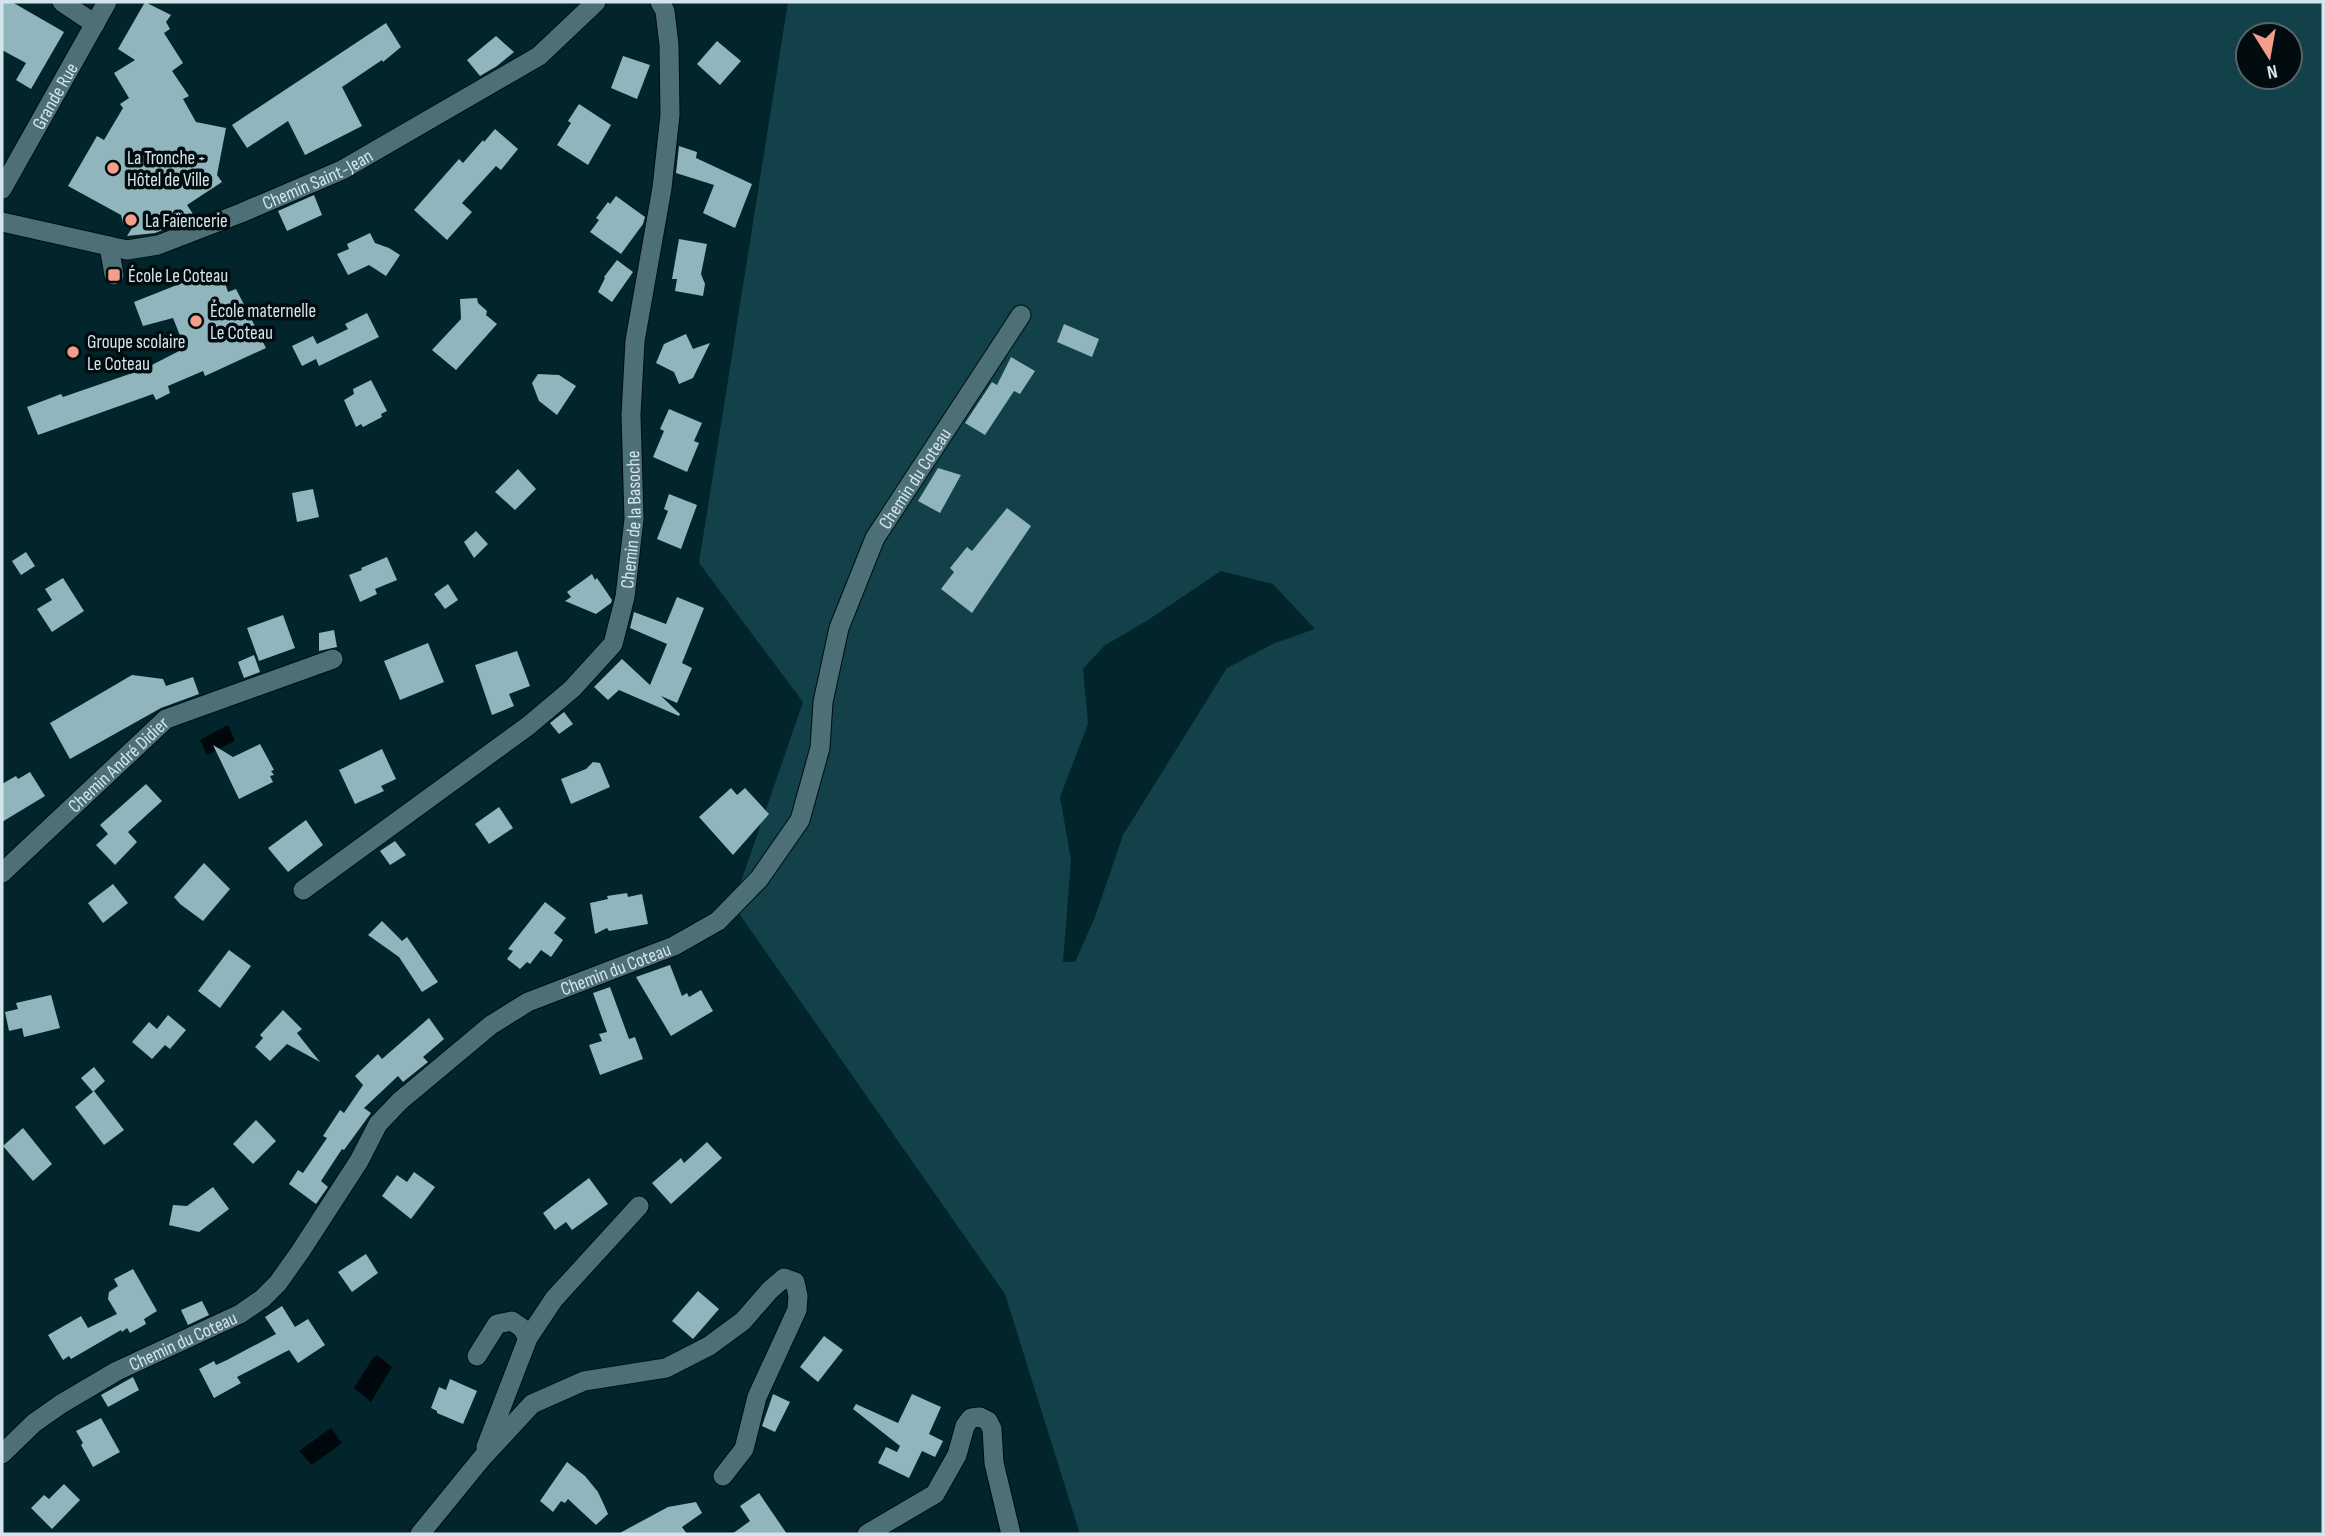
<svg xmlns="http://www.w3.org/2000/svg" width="2325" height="1536" font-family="'Sofia Sans Condensed',sans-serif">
<rect width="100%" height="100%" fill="#02252b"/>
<path fill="#12414a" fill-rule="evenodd" d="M788,2H2323V1534H1080L1005,1294L733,905L803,702L699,563ZM2248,35H2290V77H2248ZM1221,571L1273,584L1315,629L1275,643L1227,668L1123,835L1095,917L1075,962H1063L1071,860L1060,797L1088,724L1083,669L1104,646L1148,620Z"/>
<g fill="#00080c">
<path d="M228,725L235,741L207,755L200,740Z"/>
<path d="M377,1355L392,1367L371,1402L354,1388L373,1358Z"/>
<path d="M331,1428L342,1443L312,1465L299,1451Z"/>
</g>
<g fill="#90b5bd">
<path d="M2,2H12L64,32L31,89L16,80L26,63L2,50Z"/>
<path d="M145,2L171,15L166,22L170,29L164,33L183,63L172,71L189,96L183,99L196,122L226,128L217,175L222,182L187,205L195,217L155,233L127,236L132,228L123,223L121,215L68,186L97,136L104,140L123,108L120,104L129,98L114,73L135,60L118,49Z"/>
<path d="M386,23L401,47L383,62L382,60L342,87L362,126L305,155L288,121L247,148L232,125Z"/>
<path d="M496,36L514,52L497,66L480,76L467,60Z"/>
<path d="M717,41L741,61L720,85L697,64Z"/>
<path d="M623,56L650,65L637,99L611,88Z"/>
<path d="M579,104L611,125L588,165L557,145L571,123L568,121Z"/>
<path d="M495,129L518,149L501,170L496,166L462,203L472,212L447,240L414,210L459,159L463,163L483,140L484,142Z"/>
<path d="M679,146L697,152L696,158L752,184L735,228L703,213L714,185L676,173Z"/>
<path d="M314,195L322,215L287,231L278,211Z"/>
<path d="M616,196L645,217L643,224L621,254L590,232L599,220L596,218L608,202L610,204Z"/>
<path d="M370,233L375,243L389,248L400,255L386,276L369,265L348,275L337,254L349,249L347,244Z"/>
<path d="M679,239L707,244L701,274L705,284L703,296L675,291L677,279H672Z"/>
<path d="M617,260L633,272L612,302L598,292L605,278L604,277Z"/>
<path d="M221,271L228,292L236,289L266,348L205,376L203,371L168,386L170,393L156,400L153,394L38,435L27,407L61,394L63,397L144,369L185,348L173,318L143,326L134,302L197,277L198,279Z"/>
<path d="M477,298L478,303L487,311L486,315L497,324L456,370L432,350L461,319L460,299Z"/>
<path d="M367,313L379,337L319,366L316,359L302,366L292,346L313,336L317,344L348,329L345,324Z"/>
<path d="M1064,324L1099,339L1092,357L1057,342Z"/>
<path d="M686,334L693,349L710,343L693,378L679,384L674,372L656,363L664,344Z"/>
<path d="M1011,357L1035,371L1020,394L1014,391L985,435L965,423L992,382L997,385Z"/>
<path d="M538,374L559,375L576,386L557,415L539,401L532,383Z"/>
<path d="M371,380L387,411L381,414L382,417L363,427L361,424L356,427L344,400L354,394L353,389Z"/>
<path d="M669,409L702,423L694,441L699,443L687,472L653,457L664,431L660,429Z"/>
<path d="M938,468L961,475L940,513L918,501Z"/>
<path d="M518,469L536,489L515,510L495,492Z"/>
<path d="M313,489L319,517L297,522L292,493Z"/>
<path d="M669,494L697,505L681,549L657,539L668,511L664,509Z"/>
<path d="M1007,508L1031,526L972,613L941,589L954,572L950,568L967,547L972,551Z"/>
<path d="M476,531L488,544L474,558L464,542Z"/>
<path d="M26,552L35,566L21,575L12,561Z"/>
<path d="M387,557L397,580L375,589L377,594L360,602L349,575L362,570L361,568Z"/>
<path d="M592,574L595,580L597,578L612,600L611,603L596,614L565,601L571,597L567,592Z"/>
<path d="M63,578L84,611L52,632L37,609L52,600L45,589Z"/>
<path d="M448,584L458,600L445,609L434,594Z"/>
<path d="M677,597L704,608L682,663L692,668L677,703L661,696L680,714L679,716L619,690L608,700L594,687L622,659L650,685L667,644L630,628L634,612L666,624Z"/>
<path d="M283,615L295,648L259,661L247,628Z"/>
<path d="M334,630L337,647L319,651V633Z"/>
<path d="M428,643L444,682L400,700L384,661Z"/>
<path d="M517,651L530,686L509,694L514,706L492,715L475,665Z"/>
<path d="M254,655L260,672L244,678L238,662Z"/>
<path d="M132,675L163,679L166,686L193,677L199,694L161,708L70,759L50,723Z"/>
<path d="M564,712L573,724L559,734L550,723Z"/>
<path d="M260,744L274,770L271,771L274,775L270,776L273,782L239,799L213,745L233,757Z"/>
<path d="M382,749L396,779L381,786L384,791L355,804L339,770Z"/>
<path d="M593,762L600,763L610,787L571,804L561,779L586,769Z"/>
<path d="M30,772L45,796L2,822V784L16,776L18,779Z"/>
<path d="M146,784L162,801L128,832L137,842L115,865L96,845L108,834L100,825Z"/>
<path d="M731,788L737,795L745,788L769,814L733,855L699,817Z"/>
<path d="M499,807L513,828L489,844L475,824Z"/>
<path d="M306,820L323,845L288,872L268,848Z"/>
<path d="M395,841L406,855L390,865L380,851Z"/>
<path d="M204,863L230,889L203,921L180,904L174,897Z"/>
<path d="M113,884L128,903L103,923L88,903Z"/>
<path d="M627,893L628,897L642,894L648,924L609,931L607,928L595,934L590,903L608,899L607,896Z"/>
<path d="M545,902L566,918L554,933L563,940L551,957L541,950L530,964L527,962L520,969L507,959L513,951L508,949Z"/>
<path d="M382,921L402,941L407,937L438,982L422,992L399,957L368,935Z"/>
<path d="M229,950L251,966L220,1008L198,991Z"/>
<path d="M670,965L682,996L687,993L689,997L701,990L713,1011L671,1036L636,977Z"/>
<path d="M610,987L629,1039L635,1037L643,1059L600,1075L589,1045L602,1041L599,1034L607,1032L593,993Z"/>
<path d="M51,995L60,1028L24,1037L22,1028L9,1031L5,1012L18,1009L16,1003Z"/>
<path d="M283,1010L302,1029L297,1033L320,1062L287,1044L270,1061L255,1047L263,1038L260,1035Z"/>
<path d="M168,1015L186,1030L170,1049L165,1045L152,1059L132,1042L149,1022L157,1029Z"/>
<path d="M429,1018L444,1039L423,1057L428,1062L403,1082L398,1076L364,1108L371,1113L344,1150L342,1149L321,1181L328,1187L316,1204L289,1184L298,1170L303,1173L327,1138L323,1136L340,1110L344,1113L363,1085L355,1076L378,1054L382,1059Z"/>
<path d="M94,1067L105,1081L93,1092L81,1078Z"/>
<path d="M94,1091L124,1130L104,1145L75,1107Z"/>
<path d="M256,1120L276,1141L253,1164L233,1144Z"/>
<path d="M23,1128L52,1164L33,1181L3,1146Z"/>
<path d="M707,1142L722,1158L671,1204L652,1183L681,1158L684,1163Z"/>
<path d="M414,1172L435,1187L411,1219L382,1196L397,1175L407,1182Z"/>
<path d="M589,1178L608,1204L572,1230L566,1222L555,1230L543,1213Z"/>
<path d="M213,1187L229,1209L199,1232L169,1225L173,1205L187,1206Z"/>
<path d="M366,1254L378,1273L352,1292L338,1272Z"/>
<path d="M133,1269L157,1311L144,1319L146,1324L130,1333L127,1328L122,1332L121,1330L71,1359L69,1356L63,1360L48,1335L81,1316L88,1328L117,1314L108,1299L109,1292L118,1286L114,1279Z"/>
<path d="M698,1291L719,1309L693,1339L672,1321Z"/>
<path d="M202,1301L209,1315L188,1325L181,1310Z"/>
<path d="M282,1306L295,1327L308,1319L325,1345L298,1363L289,1350L237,1377L241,1383L214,1398L199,1369L214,1361L216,1365L227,1360L276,1334L265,1317Z"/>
<path d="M824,1336L843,1350L818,1382L800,1367Z"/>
<path d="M133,1377L139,1390L108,1407L101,1395Z"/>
<path d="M450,1379L477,1391L463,1424L437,1413V1411L431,1408L439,1387L446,1390Z"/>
<path d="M773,1394L790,1402L775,1432L762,1426Z"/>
<path d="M912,1394L941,1407L929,1434L943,1441L935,1457L922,1451L909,1478L878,1463L886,1447L897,1452L900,1446L853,1409L856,1404L898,1423Z"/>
<path d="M101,1418L120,1452L93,1467L81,1445L83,1443L76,1431Z"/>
<path d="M567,1462L585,1476L598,1492L605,1507L608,1514L596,1525L568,1499L565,1503L561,1501L553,1512L540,1501Z"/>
<path d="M64,1484L80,1500L52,1529L31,1508L44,1495L49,1499Z"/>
<path d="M759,1493L787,1534H732L750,1521L740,1506Z"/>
<path d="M696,1502L702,1513L682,1527L687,1534H618L668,1507Z"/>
</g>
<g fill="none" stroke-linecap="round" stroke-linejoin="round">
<defs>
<g id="minor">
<path d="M62,2L95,24"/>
<path id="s1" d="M2,222L127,250L158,245L241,213L342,170L539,56L596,2"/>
<path d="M109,246L114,275"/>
<path id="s2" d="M2,873L166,719L333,659"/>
<path id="s3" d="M303,890L528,726L572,689L613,644L625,597L634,519L631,415L635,341L662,188L670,115L669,45L665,11L660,2"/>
<path d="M477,1356L497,1324L512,1321L522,1328L528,1338"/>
<path d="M486,1447L528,1338L554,1299L639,1206"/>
<path id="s4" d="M2,1454L34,1423L61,1404L117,1371L240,1314L262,1299L278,1283L300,1252L359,1161L378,1124L400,1101L491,1025L528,1002L674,946L718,921L759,879L800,820L820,748L823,702L839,628L875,538L1021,315"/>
<path d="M420,1534L482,1458L532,1404L584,1381L666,1368L709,1346L743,1321L770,1290L784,1278L795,1282L798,1296L797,1310L757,1397L744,1449L723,1476"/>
<path d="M867,1534L935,1494L957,1455L965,1426L971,1418L980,1417L988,1421L992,1429L994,1463L1011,1534"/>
</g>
<g id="secondary">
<path id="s5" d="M2,189L107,2"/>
</g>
</defs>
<use href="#minor" stroke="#000d12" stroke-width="21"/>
<use href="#secondary" stroke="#000d12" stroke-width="21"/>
<use href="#minor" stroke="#4d6f76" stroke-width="19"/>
<use href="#secondary" stroke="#4d6f76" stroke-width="19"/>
</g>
<g fill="#f49d8b" stroke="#020c0f" stroke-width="2.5">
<circle cx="113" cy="168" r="7"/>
<circle cx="131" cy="220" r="7"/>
<rect x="107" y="268" width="14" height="14" rx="3.5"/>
<circle cx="196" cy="321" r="7"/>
<circle cx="73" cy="352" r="7"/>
</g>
<g text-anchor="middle" stroke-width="7" stroke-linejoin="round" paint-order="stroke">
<g font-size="19" fill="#d3e5ea" stroke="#020c0f">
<text dy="7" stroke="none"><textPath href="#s5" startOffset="107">Grande Rue</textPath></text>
<text dy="7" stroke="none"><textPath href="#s1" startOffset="332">Chemin Saint-Jean</textPath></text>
<text dy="7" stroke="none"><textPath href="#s4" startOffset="1412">Chemin du Coteau</textPath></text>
<text dy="7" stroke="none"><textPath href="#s3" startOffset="523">Chemin de la Basoche</textPath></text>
<text dy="7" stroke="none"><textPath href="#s2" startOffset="159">Chemin André Didier</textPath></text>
<text dy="7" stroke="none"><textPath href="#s4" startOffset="803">Chemin du Coteau</textPath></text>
<text dy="7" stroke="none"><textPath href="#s4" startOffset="215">Chemin du Coteau</textPath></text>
</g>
<g font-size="19" fill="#d3e5ea" stroke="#020c0f" text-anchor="start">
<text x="127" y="164">La Tronche -<tspan x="127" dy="22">Hôtel de Ville</tspan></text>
<text x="145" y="227">La Faïencerie</text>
<text x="128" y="282">École Le Coteau</text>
<text x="210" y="317">École maternelle<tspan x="210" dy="22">Le Coteau</tspan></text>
<text x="87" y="348">Groupe scolaire<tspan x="87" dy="22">Le Coteau</tspan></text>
</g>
</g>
<rect width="2325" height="1536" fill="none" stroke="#d3e5ea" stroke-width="7"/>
<g transform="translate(2269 56) rotate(169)"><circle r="33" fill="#020c0f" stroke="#566367" stroke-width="2"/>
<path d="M0-5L12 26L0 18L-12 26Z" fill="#f49d8b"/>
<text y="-10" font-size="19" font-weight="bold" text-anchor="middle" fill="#d3e5ea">N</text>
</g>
</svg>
